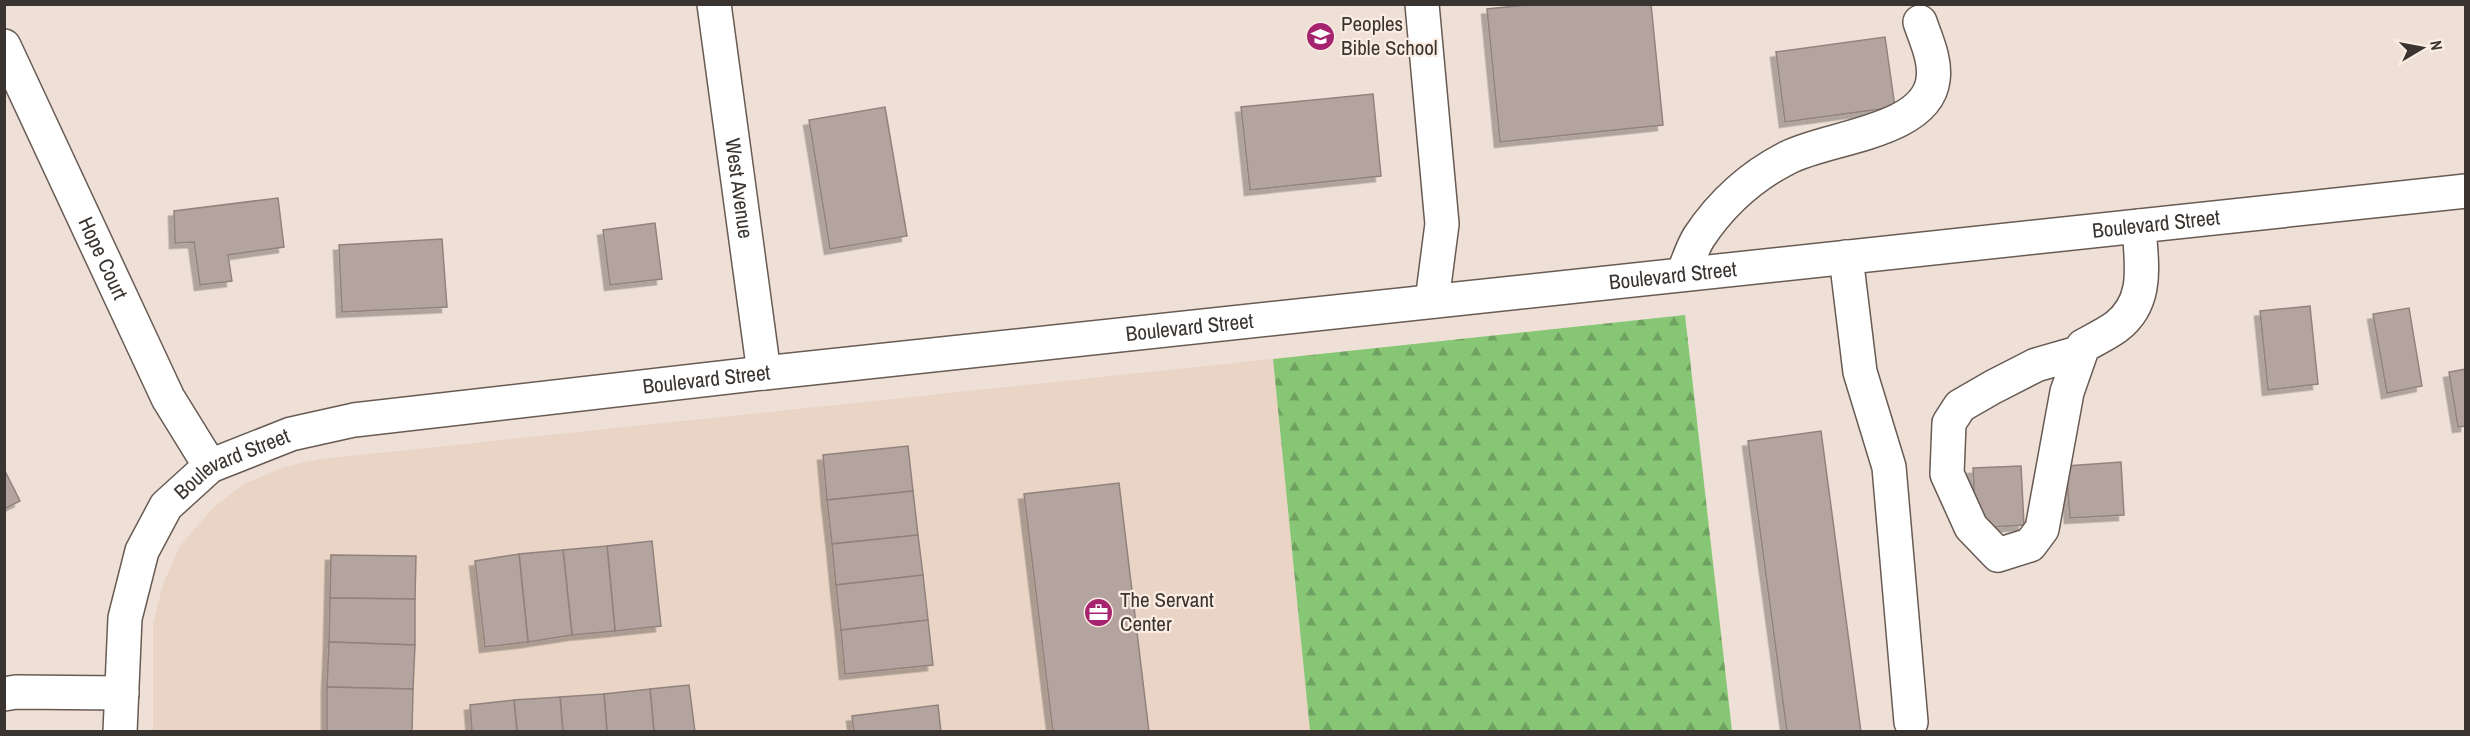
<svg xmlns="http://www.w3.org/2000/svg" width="2470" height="736" font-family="'Archivo Narrow',sans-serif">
<defs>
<pattern id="forest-firs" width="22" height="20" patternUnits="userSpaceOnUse" patternTransform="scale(1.5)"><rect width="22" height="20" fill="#87c674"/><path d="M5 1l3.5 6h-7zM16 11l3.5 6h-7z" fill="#6fa260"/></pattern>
<filter id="shadow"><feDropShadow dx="-5.5" dy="5.5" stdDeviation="0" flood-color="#0004"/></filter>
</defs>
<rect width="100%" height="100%" fill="#eee0d6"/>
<path fill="#e9d4c5" d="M1273,359L1310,731L153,732V624L163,584L180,546L213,508L244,484L284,467L321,459Z"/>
<path fill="url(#forest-firs)" d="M1685,315L1732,731H1310L1273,359Z"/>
<g fill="#b4a49f" stroke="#92827d" stroke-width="1.5" filter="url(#shadow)">
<path d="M1536,4H1651L1663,125L1500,142L1487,9Z"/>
<path d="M1885,37L1895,107L1785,122L1776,52Z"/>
<path d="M1373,94L1381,176L1250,190L1241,107Z"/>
<path d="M885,107L907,236L830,249L809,120Z"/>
<path d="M278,198L284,247L228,255L232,281L200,285L194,242L175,243L174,211Z"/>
<path d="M655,223L662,279L610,285L603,230Z"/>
<path d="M442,239L447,307L342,312L339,245Z"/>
<path d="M2310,306L2318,384L2268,390L2260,311Z"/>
<path d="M2409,308L2422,386L2387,393L2373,314Z"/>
<path d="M2466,369V426L2458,427L2449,372Z"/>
<path d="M1821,431L1861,732H1787L1748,441Z"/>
<path d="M908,446L913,491L827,500L823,455Z"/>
<path d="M2121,462L2124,515L2070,518L2066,466Z"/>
<path d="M2021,466L2024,525L1976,528L1973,468Z"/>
<path d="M4,469L20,501L4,509Z"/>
<path d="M1119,483L1149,732H1053L1024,494Z"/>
<path d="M913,491L918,535L832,544L827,500Z"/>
<path d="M918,535L923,575L836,585L832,544Z"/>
<path d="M652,541L661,626L615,631L607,546Z"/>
<path d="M607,546L615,631L572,635L563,550Z"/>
<path d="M563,550L572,635L528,642L519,554Z"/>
<path d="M519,554L528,642L485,647L475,561Z"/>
<path d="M331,555L416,556L415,599L330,598Z"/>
<path d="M923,575L928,620L841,630L836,585Z"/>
<path d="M330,598L415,599V645L329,642Z"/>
<path d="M928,620L933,665L845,674L841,630Z"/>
<path d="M329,642L415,645L413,689L327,687Z"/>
<path d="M689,685L695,732H654L650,689Z"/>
<path d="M327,687L413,689L412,732H327Z"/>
<path d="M650,689L654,732H607L604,694Z"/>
<path d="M604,694L607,732H563L560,697Z"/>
<path d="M560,697L563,732H517L514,700Z"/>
<path d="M514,700L517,732H472L470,705Z"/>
<path d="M938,705L941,732H854L852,716Z"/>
</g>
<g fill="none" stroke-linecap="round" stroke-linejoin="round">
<defs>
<g id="minor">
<path id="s1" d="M714,4L764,373"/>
<path d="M1422,4L1442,224L1432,301"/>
<path id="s2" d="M4,46L168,398L210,466"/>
<path d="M1846,257L1860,372L1889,467L1911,722"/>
<path d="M1683,274C1688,262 1692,248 1699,237C1721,204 1752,176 1787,158C1826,137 1926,133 1933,80C1936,60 1926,40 1920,22"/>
<path d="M2081,352L2036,365L1993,387L1960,406L1949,423L1947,474L1971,527L1998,555L2030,545L2042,529L2067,392L2081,352L2083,346C2094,340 2106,334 2116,327C2150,301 2141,263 2139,226"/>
<path d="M4,694L16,692L122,693"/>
<path id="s3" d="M120,732L125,618L142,551L166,506L210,466L291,434L354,420L764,373L2466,191"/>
</g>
</defs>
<use href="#minor" stroke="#685b53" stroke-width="36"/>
<use href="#minor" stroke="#fff" stroke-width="33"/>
</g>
<defs>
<symbol id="school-disc" viewBox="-11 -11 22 22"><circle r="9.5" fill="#a6236f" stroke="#fcede3"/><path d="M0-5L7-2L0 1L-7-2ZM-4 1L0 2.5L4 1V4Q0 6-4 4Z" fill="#fff"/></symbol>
<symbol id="office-disc" viewBox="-11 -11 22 22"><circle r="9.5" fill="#a6236f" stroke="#fcede3"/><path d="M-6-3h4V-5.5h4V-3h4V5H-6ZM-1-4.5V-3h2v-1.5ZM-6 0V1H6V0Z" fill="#fff"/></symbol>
</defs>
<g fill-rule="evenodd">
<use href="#school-disc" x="1304" y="20" width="33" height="33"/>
<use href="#office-disc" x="1082" y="596" width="33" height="33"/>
</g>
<g text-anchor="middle" stroke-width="4.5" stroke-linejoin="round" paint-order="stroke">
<g font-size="21" fill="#393430" stroke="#fcede3" text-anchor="start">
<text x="1341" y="31">Peoples<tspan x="1341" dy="24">Bible School</tspan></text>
<text x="1120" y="607">The Servant<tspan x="1120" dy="24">Center</tspan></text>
</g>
<g font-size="21" fill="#393430" stroke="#fcede3">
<text dy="7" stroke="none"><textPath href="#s1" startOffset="186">West Avenue</textPath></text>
<text dy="7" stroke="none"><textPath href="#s3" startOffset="2258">Boulevard Street</textPath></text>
<text dy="7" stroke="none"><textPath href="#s2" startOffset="234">Hope Court</textPath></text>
<text dy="7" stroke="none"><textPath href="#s3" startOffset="1772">Boulevard Street</textPath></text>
<text dy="7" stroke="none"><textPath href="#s3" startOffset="1286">Boulevard Street</textPath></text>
<text dy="7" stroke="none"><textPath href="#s3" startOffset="800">Boulevard Street</textPath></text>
<text dy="7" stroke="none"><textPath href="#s3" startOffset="314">Boulevard Street</textPath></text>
</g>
</g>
<rect width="2470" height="736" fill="none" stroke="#393430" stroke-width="12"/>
<g transform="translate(2422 48) rotate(80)" stroke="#fcede3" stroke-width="4.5" paint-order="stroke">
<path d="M0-4.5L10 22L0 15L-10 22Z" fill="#393430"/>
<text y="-9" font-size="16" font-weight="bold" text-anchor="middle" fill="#393430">N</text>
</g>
</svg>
